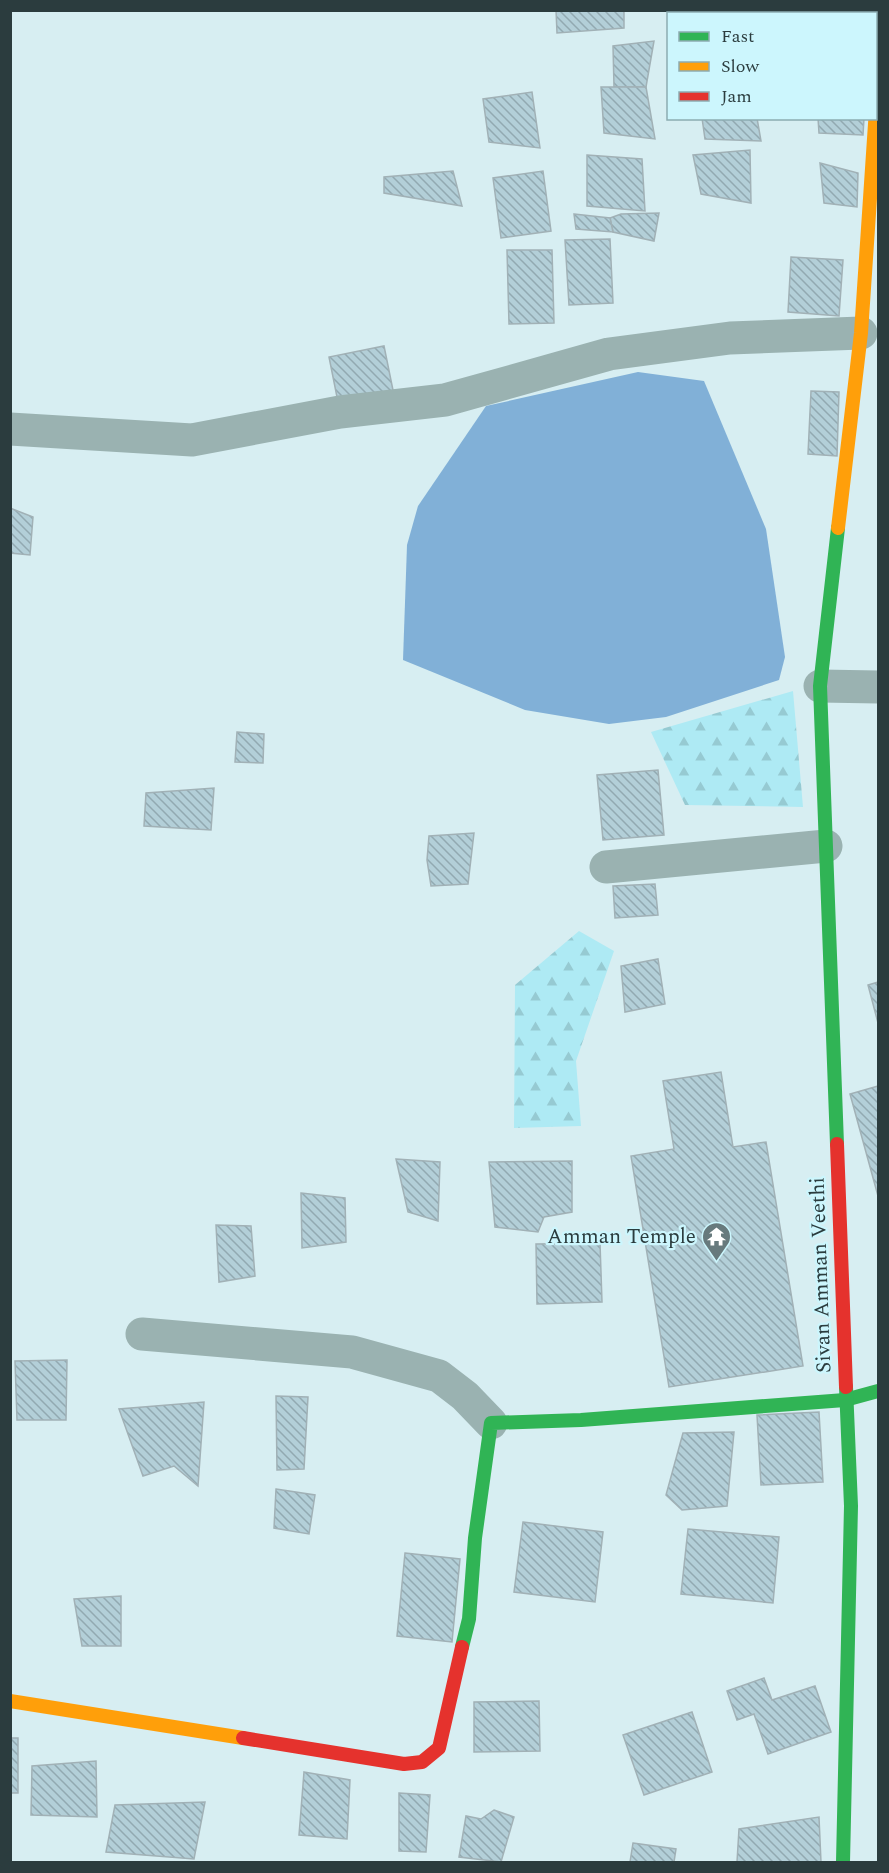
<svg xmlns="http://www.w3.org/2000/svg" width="889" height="1873" font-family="Spectral,serif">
<defs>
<pattern id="forest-firs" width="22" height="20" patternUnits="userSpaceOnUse" patternTransform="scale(1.5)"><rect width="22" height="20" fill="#aeeaf4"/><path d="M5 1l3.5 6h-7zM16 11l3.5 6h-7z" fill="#96cad2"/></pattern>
<pattern id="building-back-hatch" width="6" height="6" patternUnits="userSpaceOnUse" patternTransform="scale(1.5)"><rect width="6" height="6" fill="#b3cfd8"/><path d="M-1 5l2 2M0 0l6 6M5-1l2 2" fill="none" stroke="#92a9b1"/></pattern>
</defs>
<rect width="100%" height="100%" fill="#d7eef2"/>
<g fill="url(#forest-firs)">
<path d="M793,691L803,807L685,805L651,732Z"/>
<path d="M579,931L614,951L576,1061L581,1126L514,1128L515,985Z"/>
</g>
<path fill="#81b0d7" d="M638,372L704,381L766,529L785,657L779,680L666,717L609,724L525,710L403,660L407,545L418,506L486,406Z"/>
<g fill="url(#building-back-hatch)" stroke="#a1b1b6" stroke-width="1.5">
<path d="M556,10H624V28L557,33Z"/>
<path d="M654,41L646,87H614L613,46Z"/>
<path d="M601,87H646L655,139L604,133Z"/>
<path d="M532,92L540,148L489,142L483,99Z"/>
<path d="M702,118H757L761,141L705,139Z"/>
<path d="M818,118H864L863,135L819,133Z"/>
<path d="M750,150L751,203L701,194L693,155Z"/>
<path d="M587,155L642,159L645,211L587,206Z"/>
<path d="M820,163L858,173L857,207L824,203Z"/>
<path d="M453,171L462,206L384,193V177Z"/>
<path d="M543,171L551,231L501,238L493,178Z"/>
<path d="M659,213L654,241L613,232L610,218L621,214Z"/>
<path d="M574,214L610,218L613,232L576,229Z"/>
<path d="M610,239L613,303L569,305L565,240Z"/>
<path d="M507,250H552L554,323L509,324Z"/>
<path d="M791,257L843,260L839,316L788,312Z"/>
<path d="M384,346L395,400L340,412L329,357Z"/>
<path d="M811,391L839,392L837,456L808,454Z"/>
<path d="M10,508L33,517L30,555L10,553Z"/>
<path d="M237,732L264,734L263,763L235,762Z"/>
<path d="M658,770L664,835L603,840L597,775Z"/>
<path d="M214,788L211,830L144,826L146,793Z"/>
<path d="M474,833L468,884L431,886L427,860L429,836Z"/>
<path d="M655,884L658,915L615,918L613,886Z"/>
<path d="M658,959L665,1004L625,1012L621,966Z"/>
<path d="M878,982V1023L868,985Z"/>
<path d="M721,1072L733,1147L766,1142L803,1366L669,1387L631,1156L674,1149L663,1081Z"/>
<path d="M878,1086V1196L850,1094Z"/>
<path d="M396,1159L440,1162L438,1221L408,1212Z"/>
<path d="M572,1161V1212L544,1217L538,1232L495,1227L489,1162Z"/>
<path d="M301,1193L345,1198L346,1242L302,1248Z"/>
<path d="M216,1225L251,1226L255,1276L219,1282Z"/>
<path d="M600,1243L602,1302L537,1304L536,1244Z"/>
<path d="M67,1360L66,1420H17L15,1361Z"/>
<path d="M276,1396L308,1397L304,1469L277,1470Z"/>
<path d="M204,1402L198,1486L174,1466L143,1476L119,1409Z"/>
<path d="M819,1412L823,1482L761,1485L757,1415Z"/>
<path d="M734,1432L727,1506L682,1510L666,1495L683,1433Z"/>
<path d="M276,1489L315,1495L309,1534L274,1528Z"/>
<path d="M523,1522L603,1532L595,1602L514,1592Z"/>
<path d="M688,1529L779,1537L773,1603L681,1594Z"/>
<path d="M405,1553L460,1559L452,1642L397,1636Z"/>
<path d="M121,1596V1646H82L74,1599Z"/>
<path d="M764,1678L772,1700L815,1686L831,1732L768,1754L754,1714L737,1720L727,1691Z"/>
<path d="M539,1701L540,1751L474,1752V1702Z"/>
<path d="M692,1712L712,1772L644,1795L623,1735Z"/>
<rect x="10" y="1738" width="8" height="55"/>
<path d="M96,1761L97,1817L31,1815L32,1766Z"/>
<path d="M304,1772L350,1780L347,1839L299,1835Z"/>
<path d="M399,1793L430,1795L426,1852L399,1851Z"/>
<path d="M205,1802L194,1859L106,1852L115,1805Z"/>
<path d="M494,1810L514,1817L501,1862L459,1857L466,1816L481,1819Z"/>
<path d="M819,1817L821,1862H737L739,1829Z"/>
<path d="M633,1843L676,1849L674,1862H630Z"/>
</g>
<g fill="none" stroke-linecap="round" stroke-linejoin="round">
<g stroke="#9ab2b1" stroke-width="33">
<path d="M10,429L192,440L340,412L445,400L609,354L730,338L861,333"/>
<path d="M820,686L878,687"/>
<path d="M606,867L826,846"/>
<path d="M142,1334L352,1352L439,1376L465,1396L491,1423"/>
</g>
<g stroke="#30b455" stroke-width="14">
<path d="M837,1144L820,686L838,528"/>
<path d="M462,1647L469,1619L475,1538L491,1423L581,1420L845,1400L878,1391"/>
<path d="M843,1862L851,1506L846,1387"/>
</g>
<g stroke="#ff9f0a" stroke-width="14">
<path d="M838,528L861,333L878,79"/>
<path d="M10,1701L243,1738"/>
</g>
<g stroke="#e5322d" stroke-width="14">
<path d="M837,1144L846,1387"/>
<path d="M243,1738L404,1764L422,1762L439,1748L462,1647"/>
</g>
</g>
<defs>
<symbol id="temple-pin" viewBox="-11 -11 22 30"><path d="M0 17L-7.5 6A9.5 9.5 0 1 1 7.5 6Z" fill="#677a7d" stroke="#ccf6fd"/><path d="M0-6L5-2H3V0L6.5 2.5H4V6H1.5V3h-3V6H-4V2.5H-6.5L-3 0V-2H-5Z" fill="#fff"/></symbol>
</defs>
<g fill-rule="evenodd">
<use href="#temple-pin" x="700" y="1220" width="33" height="45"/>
</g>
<g text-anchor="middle" stroke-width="4.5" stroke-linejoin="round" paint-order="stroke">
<g font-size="21" fill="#2b3c3e" stroke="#ccf6fd" text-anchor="end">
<text x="696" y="1243">Amman Temple</text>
</g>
<g font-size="21" fill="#2b3c3e" stroke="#ccf6fd">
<text transform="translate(820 1275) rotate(-92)" y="7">Sivan Amman Veethi</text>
</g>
</g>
<rect width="889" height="1873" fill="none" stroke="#2b3c3e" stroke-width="24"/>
<rect x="667" y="12" width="210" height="108" fill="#ccf6fd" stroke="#8cacb1" stroke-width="1.5"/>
<rect x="679" y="32" width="30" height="9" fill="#30b455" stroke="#8cacb1" stroke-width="1.5"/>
<text x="721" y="42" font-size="18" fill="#2b3c3e">Fast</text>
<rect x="679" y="62" width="30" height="9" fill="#ff9f0a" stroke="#8cacb1" stroke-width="1.5"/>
<text x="721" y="72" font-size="18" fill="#2b3c3e">Slow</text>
<rect x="679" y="92" width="30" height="9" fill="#e5322d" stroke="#8cacb1" stroke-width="1.5"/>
<text x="721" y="102" font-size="18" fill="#2b3c3e">Jam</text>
</svg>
